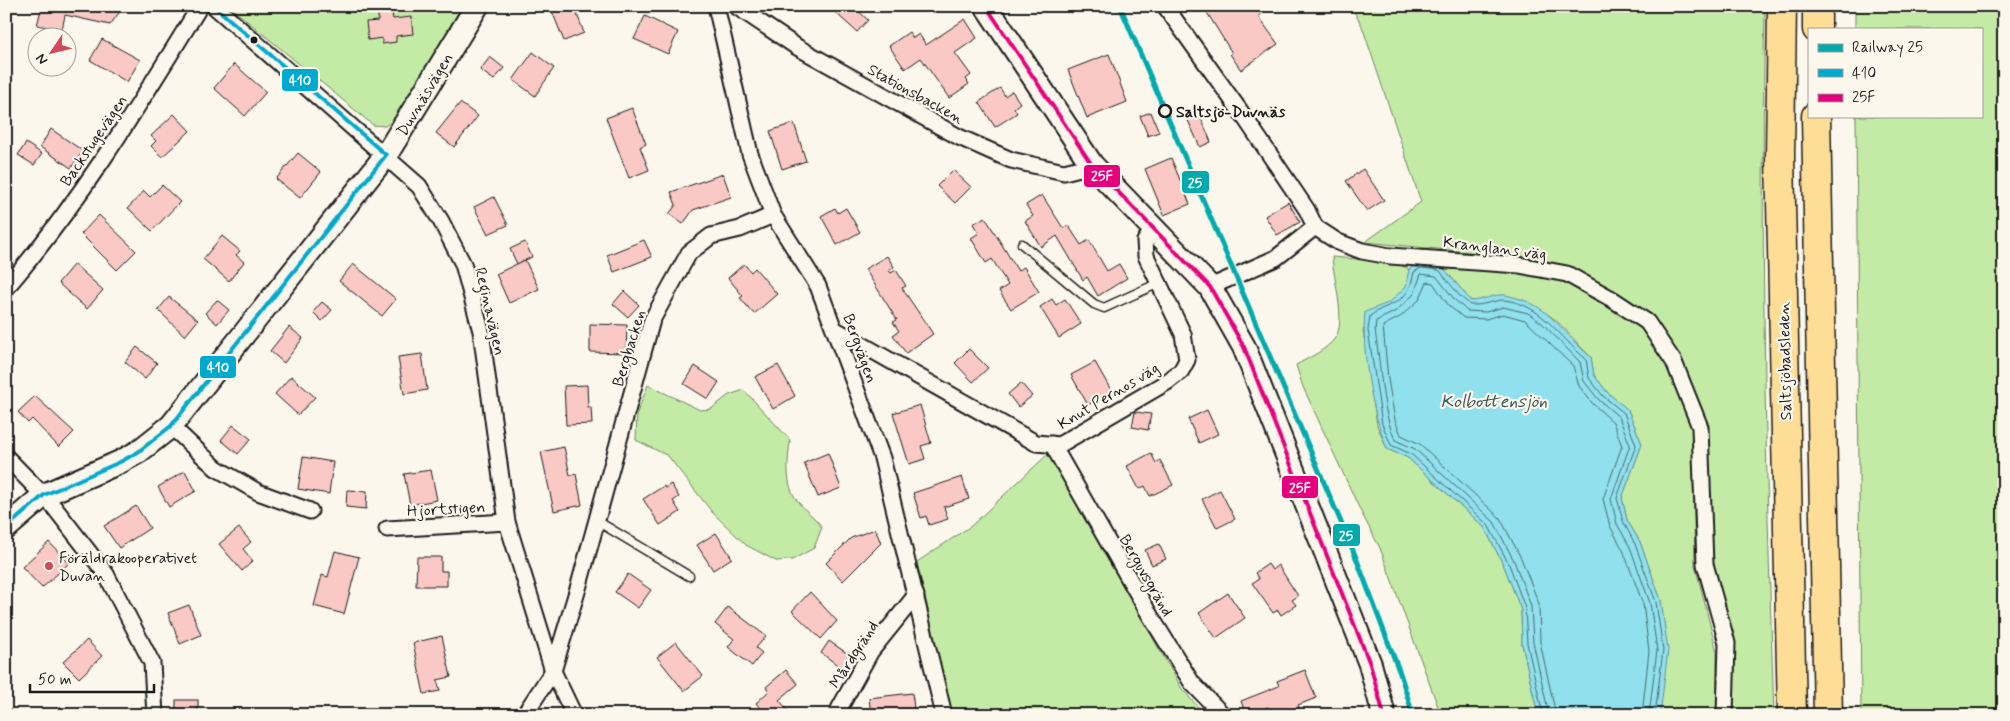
<svg xmlns="http://www.w3.org/2000/svg" width="2010" height="721" font-family="Mynerve,sans-serif">
<rect width="100%" height="100%" fill="#fbf7ec"/>
<filter id="ink" filterUnits="userSpaceOnUse"><feTurbulence type="fractalNoise" baseFrequency=".02" numOctaves="2"/><feDisplacementMap in="SourceGraphic" scale="10" xChannelSelector="R" yChannelSelector="G"/><feConvolveMatrix kernelMatrix="1 2 1 2 8 2 1 2 1" color-interpolation-filters="sRGB"/></filter>
<g filter="url(#ink)">
<g fill="#c4eba6" stroke="#708461">
<path d="M229,6H462L395,120L385,126L373,125Z"/>
<path d="M1351,6H1765C1760,242 1766,479 1774,715H1733L1735,643L1712,566L1706,424L1681,358L1655,322L1616,292L1569,269L1520,257L1365,242L1421,202L1362,26Z"/>
<path d="M1855,6H2004V715H1861L1856,116H1981V29H1855Z"/>
<path d="M1332,257L1393,262L1409,269L1407,286L1363,330L1377,425L1387,449L1408,458L1484,527L1504,566L1521,610L1522,644L1538,715H1441L1380,548L1362,514L1303,387L1296,365C1308,358 1327,350 1335,338C1347,322 1333,277 1332,257Z"/>
<path d="M1441,265L1517,270L1560,280L1643,328L1668,365L1692,429L1695,565L1717,652V715H1660L1663,623L1661,600L1640,542L1627,520L1622,498L1642,444L1628,410L1607,392L1594,375L1591,357C1577,345 1563,324 1550,316C1541,309 1485,300 1471,301Z"/>
<path d="M648,385L700,410L711,409L729,395L744,390L790,440C788,461 784,484 798,502C805,511 815,517 822,527L814,548L792,560L776,561L746,545L712,512L668,456L636,440L637,413Z"/>
<path d="M1048,454L1182,689L1205,715H952L917,562L971,526Z"/>
</g>
<path fill="#90e0ed" stroke="#629299" d="M1419,263L1441,265L1471,301C1484,300 1492,295 1501,295C1506,294 1512,297 1517,298C1550,306 1565,336 1591,357L1594,375L1607,392L1628,410L1642,444L1622,498L1627,520L1640,542L1661,600L1668,650L1660,715H1538L1522,644L1521,610L1504,566L1484,527L1408,458L1387,449C1372,412 1361,350 1365,312L1390,302L1406,286L1409,269Z"/>
<g fill="none" stroke-linecap="round" stroke-linejoin="round">
<g stroke="#4a6a70" stroke-width="1">
<path d="M1543,715L1527,643L1525,608L1509,564L1488,525L1411,454L1391,445L1382,424L1368,330L1370,316C1391,300 1408,307 1414,272L1421,268L1439,270L1459,295L1470,305C1483,306 1495,300 1504,300C1542,304 1559,337 1586,359L1589,378L1603,396L1624,413L1636,445L1617,498L1623,521L1635,544L1656,602L1663,650L1655,715"/>
<path d="M1549,715L1533,642L1531,606L1514,561L1494,522L1415,449L1395,440C1383,412 1382,382 1378,352C1377,341 1374,332 1376,321L1396,311L1414,294L1421,274L1436,276L1455,300L1467,311L1486,312L1503,307L1528,313L1542,323L1580,362L1584,381L1598,399L1619,417L1630,445L1611,499L1617,524L1630,547L1650,603L1657,650L1649,715"/>
<path d="M1556,715L1540,642L1539,604L1521,558L1500,518L1420,444L1401,435L1395,420L1388,379L1383,326L1400,317L1419,300L1427,282L1433,283L1449,306L1464,318L1486,319L1503,314L1525,320L1573,366L1579,386L1593,404L1613,422L1622,446L1603,499L1610,526L1623,550L1643,604L1649,651L1642,715"/>
</g>
</g>
<g fill="#fac9c5" stroke="#1c1c1c">
<path d="M42,6H124L110,25L65,15L62,30L37,25Z"/>
<path d="M550,6H574L584,33L564,41Z"/>
<path d="M828,6H853L868,20L857,32Z"/>
<path d="M1214,6H1256L1261,15L1258,16L1278,44L1241,70L1230,54L1232,53L1206,11Z"/>
<path d="M392,12L393,19L411,17L413,34L396,36V42L382,44V38L368,40L366,22L378,21V14Z"/>
<path d="M645,16L678,32L668,54L634,39Z"/>
<path d="M965,19L977,38L955,53L971,75L966,79L969,84L949,98L921,58L905,69L889,46L909,32L913,38L919,34L926,45Z"/>
<path d="M102,39L140,60L127,82L90,60Z"/>
<path d="M533,52L554,68L535,96L513,80Z"/>
<path d="M1109,54L1127,102L1087,118L1068,70Z"/>
<path d="M490,57L504,68L494,80L480,70Z"/>
<path d="M234,64L266,92L245,116L214,88Z"/>
<path d="M1000,88L1005,96L1012,91L1020,103L1014,108L1017,113L995,127L979,102Z"/>
<path d="M460,103L478,116L454,147L436,133Z"/>
<path d="M632,108L646,144L640,147L649,170L629,178L606,118Z"/>
<path d="M1198,111L1211,142L1200,147L1186,116Z"/>
<path d="M1151,112L1159,132L1148,136L1140,116Z"/>
<path d="M174,114L190,131L162,157L151,146L156,141L151,136Z"/>
<path d="M794,123L806,161L782,169L770,131Z"/>
<path d="M51,129L83,151L71,168L40,147Z"/>
<path d="M26,143L42,154L34,165L18,155Z"/>
<path d="M298,153L321,172L300,198L276,179Z"/>
<path d="M1171,158L1190,204L1164,215L1145,169Z"/>
<path d="M1363,169L1384,200L1367,211L1346,181Z"/>
<path d="M953,170L971,187L955,203L937,186Z"/>
<path d="M723,174L731,197L693,210L683,224L669,214L676,205L671,192Z"/>
<path d="M162,185L180,202L152,231L128,208L144,191L150,197Z"/>
<path d="M1042,195L1063,228L1068,225L1081,245L1089,240L1107,271L1119,264L1127,278L1098,296L1087,277L1083,280L1057,236L1041,247L1025,221L1033,216L1026,205Z"/>
<path d="M494,197L508,225L488,234L474,207Z"/>
<path d="M1288,202L1300,222L1277,235L1265,216Z"/>
<path d="M835,208L838,213L846,208L860,232L837,245L821,216Z"/>
<path d="M99,215L136,251L117,270L81,234Z"/>
<path d="M985,217L1018,271L1024,267L1039,292L1011,309L999,291L1008,285L992,259L986,263L971,238L979,233L973,224Z"/>
<path d="M222,236L240,251L236,255L244,262L229,281L203,259Z"/>
<path d="M644,240L652,257L614,272L607,255Z"/>
<path d="M525,242L532,257L517,264L510,249Z"/>
<path d="M887,256L894,267L889,271L891,273L896,270L906,286L902,288L933,334L906,353L893,335L899,331L893,322L897,320L865,269Z"/>
<path d="M525,260L539,289L509,303L496,274Z"/>
<path d="M74,264L103,290L87,309L58,283Z"/>
<path d="M353,264L396,299L382,316L339,281Z"/>
<path d="M744,264L751,272L755,268L777,294L754,314L740,298L743,296L728,278Z"/>
<path d="M624,291L639,305L628,317L613,304Z"/>
<path d="M169,297L198,320L185,336L158,310Z"/>
<path d="M1052,299L1056,305L1065,299L1081,324L1059,338L1040,307Z"/>
<path d="M217,300L229,310L217,324L205,313Z"/>
<path d="M322,302L332,310L322,321L313,312Z"/>
<path d="M590,324L627,325L626,353L590,352Z"/>
<path d="M289,327L303,338L284,363L270,351Z"/>
<path d="M137,347L157,363L145,379L125,362Z"/>
<path d="M969,349L988,368L973,382L955,363Z"/>
<path d="M422,354L427,390L404,394L398,357Z"/>
<path d="M1095,362L1112,392L1088,405L1071,375Z"/>
<path d="M778,365L795,396L773,409L755,377Z"/>
<path d="M695,366L719,382L708,399L684,384Z"/>
<path d="M291,376L315,397L298,415L275,394Z"/>
<path d="M1021,383L1032,396L1018,407L1008,394Z"/>
<path d="M587,385L588,407H591L592,424L566,425L564,386Z"/>
<path d="M35,396L74,432L59,447L32,419L28,423L18,412Z"/>
<path d="M920,405L931,443L921,446L925,459L909,464L893,413Z"/>
<path d="M1207,410L1218,434L1199,443L1188,419Z"/>
<path d="M1135,412L1151,414L1148,430L1132,427Z"/>
<path d="M233,425L251,439L238,454L221,440Z"/>
<path d="M564,447L570,475L576,474L582,505L554,511L541,452Z"/>
<path d="M828,453L841,488L818,497L804,463Z"/>
<path d="M1151,453L1156,463L1160,460L1173,485L1150,496L1145,486L1139,489L1127,466Z"/>
<path d="M303,457L333,462L329,494L298,489Z"/>
<path d="M431,470L437,500L410,505L404,474Z"/>
<path d="M185,471L196,491L169,507L158,487Z"/>
<path d="M962,477L969,499L944,507L948,519L929,525L926,516L921,518L913,493Z"/>
<path d="M671,484L679,497L673,501L680,512L660,525L643,499L664,486L665,488Z"/>
<path d="M347,490L367,491L366,509L346,507Z"/>
<path d="M1220,490L1235,519L1217,528L1202,499Z"/>
<path d="M136,506L150,528L119,548L104,526Z"/>
<path d="M239,528L251,542L243,549L253,561L242,571L219,544Z"/>
<path d="M875,529L881,543L843,581L826,563L851,538Z"/>
<path d="M716,533L732,558L713,570L697,545Z"/>
<path d="M49,542L69,563L42,588L22,567Z"/>
<path d="M1159,544L1166,559L1152,565L1145,550Z"/>
<path d="M335,551L359,557L344,614L314,606L322,575L328,577Z"/>
<path d="M417,557H441V571H447V586H416Z"/>
<path d="M1268,564L1272,570L1278,565L1298,596L1292,600L1296,605L1281,615L1278,610L1273,613L1252,583L1259,579L1255,573Z"/>
<path d="M628,574L651,590L638,608L615,592Z"/>
<path d="M810,592L837,621L821,639L792,611Z"/>
<path d="M1228,593L1245,618L1216,638L1199,613Z"/>
<path d="M189,605L201,635L180,644L168,613Z"/>
<path d="M728,607L766,636L756,648L762,653L752,666L728,647L734,639L715,624Z"/>
<path d="M442,636L451,677L437,680L440,691L424,694L413,643Z"/>
<path d="M87,640L102,656L79,678L63,662Z"/>
<path d="M829,641L851,656L842,668L821,653Z"/>
<path d="M676,642L703,676L684,691L657,657Z"/>
<path d="M786,670L798,684L779,700L792,715H766L756,703L769,691L766,687Z"/>
<path d="M1305,670L1316,698L1298,705L1302,715H1271L1268,707L1246,715L1241,701L1279,686L1277,681Z"/>
<path d="M912,693L915,715H871L869,698Z"/>
<rect x="176" y="700" width="22" height="15"/>
</g>
<g fill="none" stroke-linecap="round" stroke-linejoin="round">
<defs>
<g id="lane">
<path d="M1022,244L1094,304L1104,308L1159,283"/>
<path d="M597,521L689,576"/>
</g>
<g id="street">
<path d="M214,6L419,186L441,221L463,264L481,331L507,522L553,671L574,715"/>
<path d="M716,6L750,154L773,215L818,286L882,458L944,715"/>
<path d="M736,6L797,47L959,137L1011,160L1064,172L1092,165"/>
<path d="M1165,6L1243,115L1307,210L1315,227"/>
<path d="M1210,287L1276,258L1315,227L1338,242L1362,251L1390,256L1519,265L1567,274L1612,299L1647,322L1674,362L1700,427L1705,564L1727,643L1725,715"/>
<path d="M6,288C81,201 140,103 200,6"/>
<path d="M836,330L1036,443L1059,445L1167,382L1181,371L1187,360L1183,334L1146,256L1145,241L1154,228"/>
<path d="M171,426L216,468L258,492L310,511"/>
<path d="M1052,444L1151,617L1192,683L1223,715"/>
<path d="M6,457L50,502L106,574L152,663L155,715"/>
<path d="M387,529L507,522"/>
<path d="M839,709L871,651L916,595"/>
<path d="M524,715L553,671L579,585L652,320L689,253L711,236L740,229L773,215"/>
</g>
<g id="secondary">
<path d="M986,6L1092,165L1210,287L1244,347L1370,664L1384,715"/>
<path d="M6,528L44,495L120,462L138,452L171,426L386,155L477,6"/>
</g>
<g id="highway">
<path d="M1782,6L1780,156L1792,715"/>
<path d="M1817,29V6"/>
<path d="M1816,116L1828,715"/>
</g>
</defs>
<use href="#lane" stroke="#1c1c1c" stroke-width="11"/>
<use href="#street" stroke="#1c1c1c" stroke-width="19"/>
<use href="#secondary" stroke="#1c1c1c" stroke-width="26"/>
<use href="#highway" stroke="#1c1c1c" stroke-width="31"/>
<use href="#lane" stroke="#fbf7ec" stroke-width="8"/>
<use href="#street" stroke="#fbf7ec" stroke-width="15"/>
<use href="#secondary" stroke="#fbf7ec" stroke-width="22"/>
<use href="#highway" stroke="#fedd96" stroke-width="28"/>
<defs>
<g id="bus-1">
<path d="M214,6L386,155"/>
<path d="M6,528L44,495L120,462L138,452L171,426L386,155"/>
</g>
<path id="bus-2" d="M986,6L1092,165L1210,287L1244,347L1370,664L1384,715"/>
</defs>
<use href="#bus-1" stroke="#fbf7ec" stroke-width="8"/>
<use href="#bus-2" stroke="#fbf7ec" stroke-width="8"/>
<use href="#bus-1" stroke="#00a9ce" stroke-width="4"/>
<use href="#bus-2" stroke="#e5007d" stroke-width="4"/>
<defs>
<path id="rail-1" d="M1120,6L1355,555L1401,676L1413,715"/>
</defs>
<use href="#rail-1" stroke="#fbf7ec" stroke-width="9"/>
<use href="#rail-1" stroke="#00aaad" stroke-width="5"/>
</g>
</g>
<circle fill="#1c1c1c" stroke="#fbf7ec" stroke-width="2" cx="254" cy="40" r="4.5"/>
<circle fill="#fbf7ec" stroke="#1c1c1c" stroke-width="2.5" cx="1165" cy="111" r="6"/>
<circle fill="#d1495b" stroke="#fbf7ec" stroke-width="2" cx="49" cy="566" r="5"/>
<g text-anchor="middle" stroke-width="4.5" stroke-linejoin="round" paint-order="stroke">
<g font-size="16" fill="#1c1c1c" stroke="#fbf7ec">
<text transform="translate(916 93) rotate(29)" y="6">Stationsbacken</text>
<text transform="translate(424 94) rotate(-59)" y="6">Duvnäsvägen</text>
<text transform="translate(93 140) rotate(-56)" y="6">Backstugevägen</text>
<text transform="translate(1495 247) rotate(7)" y="6">Kranglans väg</text>
<text transform="translate(491 311) rotate(77)" y="6">Reginavägen</text>
<text transform="translate(628 348) rotate(-73)" y="6">Bergbacken</text>
<text transform="translate(861 348) rotate(70)" y="6">Bergvägen</text>
<text transform="translate(1784 361) rotate(-91)" y="6">Saltsjöbadsleden</text>
<text transform="translate(1108 395) rotate(-31)" y="6">Knut Pernos väg</text>
<text transform="translate(446 508) rotate(-3)" y="6">Hjortstigen</text>
<text transform="translate(1147 575) rotate(60)" y="6">Berguvsgränd</text>
<text transform="translate(853 654) rotate(-57)" y="6">Mårdgränd</text>
</g>
<g font-size="16" font-weight="bold" fill="#1c1c1c" stroke="#fbf7ec" text-anchor="start">
<text x="1176" y="117">Saltsjö-Duvnäs</text>
</g>
<g font-size="16" fill="#1c1c1c" stroke="#fbf7ec" text-anchor="start">
<text x="59" y="563">Föräldrakooperativet<tspan x="59" dy="18">Duvan</tspan></text>
</g>
<g font-size="18" font-style="italic" fill="#3f575b" stroke="#fbf7ec">
<text x="1494" y="407">Kolbottensjön</text>
</g>
</g>
<g stroke="#fbf7ec" stroke-width="2">
<rect x="281" y="68" width="38" height="24" rx="5" fill="#00a9ce"/>
<rect x="1083" y="164" width="38" height="24" rx="5" fill="#e5007d"/>
<rect x="1181" y="170" width="29" height="24" rx="5" fill="#00aaad"/>
<rect x="199" y="355" width="38" height="24" rx="5" fill="#00a9ce"/>
<rect x="1281" y="475" width="38" height="24" rx="5" fill="#e5007d"/>
<rect x="1332" y="523" width="29" height="24" rx="5" fill="#00aaad"/>
</g>
<g font-size="14" text-anchor="middle" font-weight="bold" fill="#fff">
<text x="300" y="85">410</text>
<text x="1102" y="180">25F</text>
<text x="1195" y="187">25</text>
<text x="218" y="372">410</text>
<text x="1300" y="492">25F</text>
<text x="1346" y="540">25</text>
</g>
<rect width="2010" height="721" fill="none" stroke="#fbf7ec" stroke-width="25"/>
<rect x="12" y="12" width="1985" height="696" fill="none" stroke="#1c1c1c" stroke-width="2" filter="url(#ink)"/>
<rect x="1808" y="28" width="175" height="90" fill="#fbf7ec" stroke="#a29f99"/>
<rect x="1818" y="44" width="25" height="8" fill="#00aaad" stroke="#a29f99"/>
<text x="1852" y="52" font-size="15" fill="#1c1c1c">Railway 25</text>
<rect x="1818" y="69" width="25" height="8" fill="#00a9ce" stroke="#a29f99"/>
<text x="1852" y="78" font-size="15" fill="#1c1c1c">410</text>
<rect x="1818" y="94" width="25" height="8" fill="#e5007d" stroke="#a29f99"/>
<text x="1852" y="102" font-size="15" fill="#1c1c1c">25F</text>
<g transform="translate(52 52) rotate(235)"><circle r="24" fill="#fbf7ec" stroke="#a29f99"/>
<path d="M0-4L9 19L0 12L-9 19Z" fill="#d1495b"/>
<text y="-8" font-size="14" font-weight="bold" text-anchor="middle" fill="#1c1c1c">N</text>
</g>
<path d="M30 684v8h124v-8" fill="none" stroke="#1c1c1c" stroke-width="2.5"/>
<text x="38" y="684" font-size="15" fill="#1c1c1c" stroke="#fbf7ec" stroke-width="4" paint-order="stroke">50 m</text>
</svg>
